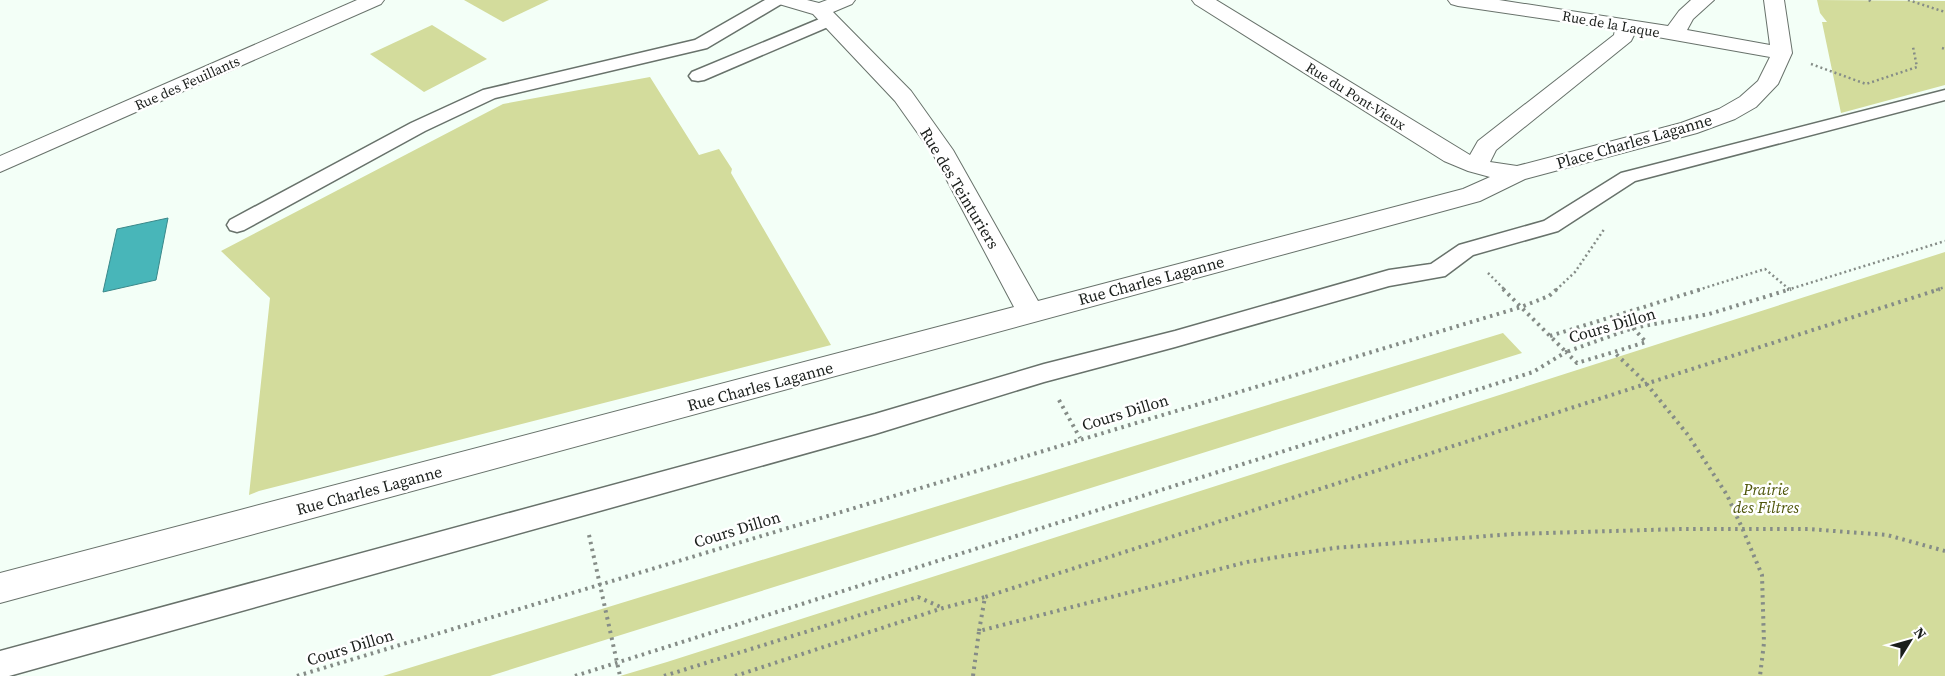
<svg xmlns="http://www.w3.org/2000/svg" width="1945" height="676" font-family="'Source Serif 4',serif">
<rect width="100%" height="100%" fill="#f3fff7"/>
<g fill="#d3dc9c">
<path d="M464,0H549L503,22Z"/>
<path d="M1817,0L1945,1V85L1841,113L1822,22H1827L1820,13Z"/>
<path d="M432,25L487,59L424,92L370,54Z"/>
<path d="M650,77L699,155L719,149L732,169L731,173L831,345L259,491L249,495L270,298L221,251L503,104Z"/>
<path d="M1945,252V676H620L667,662Z"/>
<path d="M1503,333L1522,353L490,676H383Z"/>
</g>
<path fill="#48b6b9" stroke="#3a888a" d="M168,218L156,280L103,292L117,229Z"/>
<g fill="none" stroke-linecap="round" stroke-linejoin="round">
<defs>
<g id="lane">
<path d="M765,0H785L783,3L707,48L495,98L425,131L244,230L237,232L230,230L227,225L230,220L411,123L483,90L695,40Z"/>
<path d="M829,15L835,16L837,20L835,24L704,80L698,81L692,80L689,76L692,72Z"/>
<path d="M1945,90V100L1635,181L1558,231L1473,255L1445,276L1389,286L1175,347L1044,382L875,434L9,676H0V651L875,414L1044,364L1175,331L1389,270L1431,264L1459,245L1544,221L1621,173Z"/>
</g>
<g id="street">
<path d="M357,0H384L381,4L0,172V156Z"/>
<path d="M776,0H807L819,3L827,0H855L852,4L833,12L911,91L953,150L1038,301L1463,189L1490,177L1468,171L1444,161L1195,4L1192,0H1216L1470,155L1478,141L1614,35L1615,29L1458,6L1451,4L1448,0H1499L1668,26L1679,11L1691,0H1714L1693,19L1687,30L1770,45L1764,0H1784L1792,53L1778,84L1756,107L1735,119L1697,133L1525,179L1480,201L0,603V573L1014,307L934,156L895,101L813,14L779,4ZM1635,33L1770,57L1758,81L1740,97L1719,109L1681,123L1517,166L1490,162L1496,150L1631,41Z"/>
</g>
</defs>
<use href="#lane" stroke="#68726b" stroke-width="3"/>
<use href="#street" stroke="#68726b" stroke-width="2"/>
<g stroke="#858c87" stroke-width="2.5" stroke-dasharray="2 3" stroke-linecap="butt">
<path d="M1869,0L1871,2"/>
<path d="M1908,0L1945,12"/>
<path d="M1942,48L1945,49"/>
<path d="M1811,64L1866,84L1917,67L1913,47"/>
<path d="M1488,273L1505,290"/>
<path d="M1556,290L1575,272L1605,228"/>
<path d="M1698,290L1765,269L1789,289"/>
<path d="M1787,290L1945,241"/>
<path d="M1936,290L1945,287"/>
</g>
<g stroke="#858c87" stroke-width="4" stroke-dasharray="2.5 4.5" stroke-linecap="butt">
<path d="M1503,289L1566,352L1633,328L1709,314L1791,289"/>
<path d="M1633,328L1646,342L1614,352L1645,382L1688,435L1727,495L1743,530L1762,575L1764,643L1760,676"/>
<path d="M1550,336L1702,289"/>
<path d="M1059,400L1080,438"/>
<path d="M589,535L620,676"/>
<path d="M979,631L985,597L1940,289"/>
<path d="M297,676L1521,307L1549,296L1557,289"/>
<path d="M575,676L1533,372L1566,352L1577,363L1614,352"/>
<path d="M664,676L918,597L943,608"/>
<path d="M735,676L943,608L985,597"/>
<path d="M973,676L979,631L1247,562L1334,548L1513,534L1681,529H1808L1887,535L1945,551"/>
</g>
<use href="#lane" fill="#fff" fill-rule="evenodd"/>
<use href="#street" fill="#fff" fill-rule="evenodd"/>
</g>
<g text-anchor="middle" stroke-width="5" stroke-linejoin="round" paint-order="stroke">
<g font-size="14" fill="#1a1e1b" stroke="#fff">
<text transform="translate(1611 24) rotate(10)" y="5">Rue de la Laque</text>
<text transform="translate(187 83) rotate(-24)" y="5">Rue des Feuillants</text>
<text transform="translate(1356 96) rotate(32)" y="5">Rue du Pont-Vieux</text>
</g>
<g font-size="16" fill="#1a1e1b" stroke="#fff">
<text transform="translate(1634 141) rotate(-16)" y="6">Place Charles Laganne</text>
<text transform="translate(960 188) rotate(59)" y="6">Rue des Teinturiers</text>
<text transform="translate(1151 280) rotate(-15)" y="6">Rue Charles Laganne</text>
<text transform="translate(1612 325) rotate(-16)" y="6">Cours Dillon</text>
<text transform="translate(760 386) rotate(-15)" y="6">Rue Charles Laganne</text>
<text transform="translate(1125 412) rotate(-17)" y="6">Cours Dillon</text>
<text transform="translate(369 490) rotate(-15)" y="6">Rue Charles Laganne</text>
<text transform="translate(737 529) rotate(-17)" y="6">Cours Dillon</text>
<text transform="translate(350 647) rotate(-17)" y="6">Cours Dillon</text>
</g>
<g font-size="16" font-style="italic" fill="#4e550a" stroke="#fff">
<text x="1766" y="495">Prairie<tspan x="1766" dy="18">des Filtres</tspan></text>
</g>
</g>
<g transform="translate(1910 641) rotate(53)" stroke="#ffffff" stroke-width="4" paint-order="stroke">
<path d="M0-4L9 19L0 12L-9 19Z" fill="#1a1e1b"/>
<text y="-8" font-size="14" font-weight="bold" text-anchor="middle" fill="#1a1e1b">N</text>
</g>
</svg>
